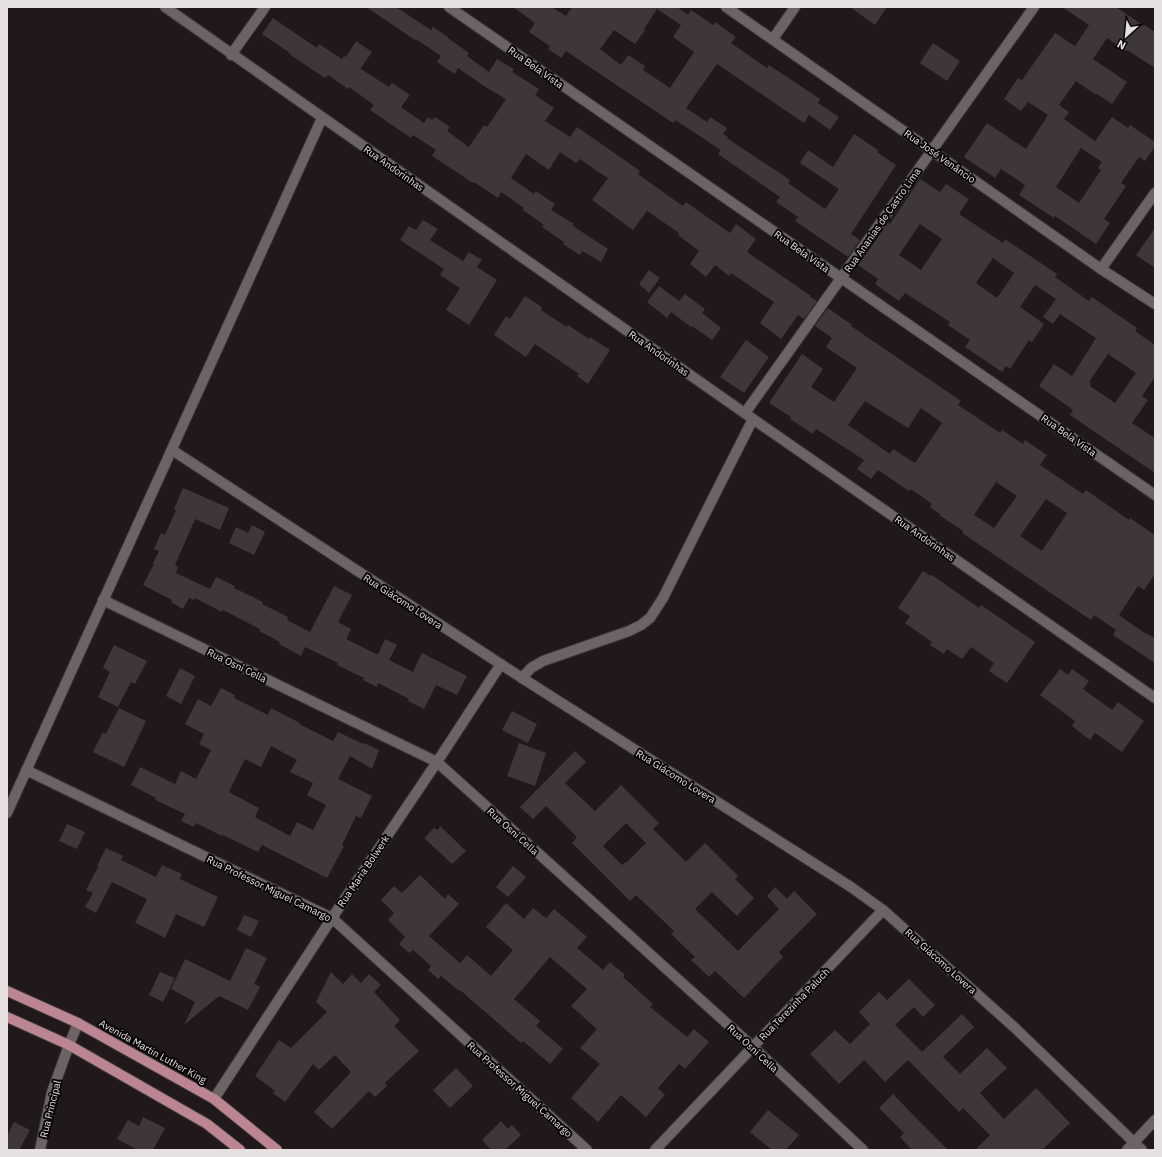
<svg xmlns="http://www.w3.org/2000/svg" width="1162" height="1157" font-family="'IBM Plex Sans',sans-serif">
<rect width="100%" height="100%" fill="#20181a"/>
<g fill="#3f3638" fill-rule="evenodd">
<path d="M366,7H396L431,30L433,27L448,37V38L469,53L467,56L489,72L497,59L514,69L512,72L539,89L535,95L554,108L545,121L570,137L577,127L613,152L640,171L638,174L670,197L683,206L686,202L730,233L736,224L756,239L747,252L811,296L810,297L817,301L804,319L798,315L781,339L760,323L774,302L731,273L729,276L715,265L706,277L690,264L699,251L678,235L679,233L647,211L633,230L592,200L608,178L597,171L580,159L576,163L560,152L549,170L526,154L511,178L534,194L536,191L555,204L551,210L574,224L573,226L608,249L601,262L582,251L580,255L563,244L564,242L542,227L544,225L523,210L524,208L501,192L498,198L474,182L473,183L452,169L432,156L436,150L413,135L411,138L370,110L374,105L349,87L348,89L328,75L325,78L289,54L290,53L262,34L273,18L317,48L319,44L342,59L344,56L346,57L356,41L372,52L361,68V69L389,87L392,83L410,95L401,107L424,123L428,117L432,120L435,117L450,127L447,131L469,147L484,125L487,127L506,99L484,86L458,68L455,74L437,62L441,56L416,39L415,40Z"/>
<path d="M513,7H552L566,16L572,7H677L688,15L691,10L713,25L715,22L736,37L731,43L767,68L769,65L820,99L818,103L839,117L830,130L809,115L804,123L717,64L686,108L707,122L710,117L727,128L723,134L728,137L727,138L790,180L788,183L825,209L839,189L800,163L808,150L833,167L854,134L878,150L877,152L896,165L851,234L860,240L848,257L795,221L798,217L776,202L780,197L718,154L721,150L675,120L673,123L566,51L561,58L548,49L550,46L529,32L535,23ZM657,9L681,25L673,37L694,52L670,88L643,70L645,66L628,55L621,65L600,49L614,30L635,44L645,30L644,29Z"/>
<path d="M850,7H887L875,25Z"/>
<path d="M1062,7H1116L1144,26L1145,25L1155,32V68L1127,50L1126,51L1107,38L1093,59L1127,82L1112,104L1097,94L1096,95L1076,81L1059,105L1069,112L1064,119L1095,141L1112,117L1128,128L1130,125L1155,142V146L1145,161L1139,157L1121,183L1126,186L1104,219L1110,223L1096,244L1055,216L1054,218L1019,195L1025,185L1001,169L995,178L964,157L987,123L1026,149L1048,115L1028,102L1021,111L1004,99L1018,78L1022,80L1055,33L1075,46L1089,25ZM1081,148L1102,162L1098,168L1101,170L1079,203L1056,187Z"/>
<path d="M933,43L960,61L947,81L920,63Z"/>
<path d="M920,179L940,192L946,184L969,199L959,214L1003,243L1005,239L1057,274L1055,277L1089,301L1092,297L1137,328L1135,331L1155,345V377L1142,396L1148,400L1132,423L1155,438V473L1070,415L1073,410L1039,386L1054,364L1072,376L1096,338L1060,314L1053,324L1043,317L1056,299L1035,285L1020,307L1044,324L1032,342L1029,340L1010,369L1006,366L1002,372L965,347L970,340L948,325L950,322L905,293L899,301L875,284L878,279L858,265L888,223L890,224ZM920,224L942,239L921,270L899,255ZM993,258L1014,273L997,298L976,283ZM1108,354L1136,373L1115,403L1090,386L1091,384L1089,382Z"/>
<path d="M423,220L438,229L430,240L463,261L469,252L482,260L477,267L497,280L469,325L446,310L460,288L440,275L444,269L400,240L409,226L416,230Z"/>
<path d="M1155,228V268L1136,255Z"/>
<path d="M649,270L660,278L649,293L639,284Z"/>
<path d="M659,286L679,301L685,294L705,309L702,313L721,328L712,340L692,326L691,327L671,312L667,318L647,302Z"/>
<path d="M525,296L542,307L541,310L567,327L568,325L589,339L590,337L610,350L588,384L577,376L579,374L535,344L526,357L494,335L506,316L510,319Z"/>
<path d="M828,308L852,325L851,326L961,401L958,405L1000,433L1002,430L1023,444L1025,440L1047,455L1040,465L1083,494L1086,490L1129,520L1130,518L1155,535V574L1144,590L1138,586L1119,615L1146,634V633L1155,638V663L1113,635L1116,630L1094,615L1091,620L962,533L963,531L939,515L940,514L930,507L932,504L921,496L910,489L909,491L878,470L871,479L857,469L864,460L816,429L813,434L790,419L791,417L769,403L802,354L823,369L811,387L834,402L857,368L826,347L832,338L815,326ZM865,401L908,428L921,408L942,423L915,463L893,449L890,454L848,425ZM996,482L1017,496L994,528L974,515ZM1046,499L1067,513L1042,551L1020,536Z"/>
<path d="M746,340L769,357L744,393L720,377Z"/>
<path d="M183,488L229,508L220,530L195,519L175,565L178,567L176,573L210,589L216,577L235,586L234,588L263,602L262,604L288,617L287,620L310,632L334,586L352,595L338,622L351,629L346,639L376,654H378L385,639L397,645L389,660L413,672L422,653L467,676L457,695L436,685L424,709L408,701L409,699L378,683L377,687L363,680L364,678L337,665L338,663L305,647L301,656L279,644L280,642L259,631L260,629L223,610L222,612L195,598L194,600L189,598L183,609L171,602L172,600L143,585L154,564L153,563L159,551L154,549L161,533L165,535L176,510L174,509Z"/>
<path d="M252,525L265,532L254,555L229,543L236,527L248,533Z"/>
<path d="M923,571L931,576L932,575L979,608L981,605L1035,642L1007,683L989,671L994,663L971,647L962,659L947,649L944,654L930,645L932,642L905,623L910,616L898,608Z"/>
<path d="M114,645L147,661L135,684L131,682L118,707L98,697L110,672L103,668Z"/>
<path d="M180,668L195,676L181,704L166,696Z"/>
<path d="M1060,669L1068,675L1072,669L1089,681L1083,689L1112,710L1118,702L1144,721L1122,752L1095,733L1090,740L1072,726L1075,721L1040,695Z"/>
<path d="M221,688L235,695L234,698L268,715L271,708L300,723L299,724L333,741L338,732L363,744L364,743L379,750L372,769L350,756L338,779L372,796L361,818L356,816L342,845L344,846L327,878L262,845L258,852L223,835L222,836L196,823L194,827L181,821L185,814L155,800L156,798L131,785L140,767L175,784L181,771L196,779L211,750L199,744L204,734L185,724L198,699L211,706ZM271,746L297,760L290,772L313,783L307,795L326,805L313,830L297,822L290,836L255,817L259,808L229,792L245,759L261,767Z"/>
<path d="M119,708L146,721L124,767L93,752L103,732L106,734Z"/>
<path d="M512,711L537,724L528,743L502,730Z"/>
<path d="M519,743L546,753L535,786L507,776Z"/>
<path d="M575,751L586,762L565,783L595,811L621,785L659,823L653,829L686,862L705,843L738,876L735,879L754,898L737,916L712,892L695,909L738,951L779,909L767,896L775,887L787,899L794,891L817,914L779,952L783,957L744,998L715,971L709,977L691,960L695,957L671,934L674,931L636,895L630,901L572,843L577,837L546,806L533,819L520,807ZM626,823L646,843L627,862H626L622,865L603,846Z"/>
<path d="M67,824L85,832L77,849L59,841Z"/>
<path d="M440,826L466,851L452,864L424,838L434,828L438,830Z"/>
<path d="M106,848L123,856L121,860L156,877L162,865L182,874L180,879L218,897L204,927L176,914L165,938L146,928L135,923L147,899L112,882L96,913L85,907L93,893L86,890L98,867L97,866Z"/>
<path d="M513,866L526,877L508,897L496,887Z"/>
<path d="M420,875L445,899L448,894L459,904L429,936L460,963L467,955L491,976L513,950L486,927L506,903L524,919L533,908L546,918L554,909L587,937L577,948L603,970L610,962L625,975L623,977L653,1004L650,1007L687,1037L694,1029L709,1042L685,1069L679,1064L658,1088L665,1095L646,1117L621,1095L598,1122L571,1098L600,1064L580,1048L597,1029L571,1006L587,989L550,957L514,999L540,1021L536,1026L563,1049L550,1064L523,1041L521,1043L460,990L459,991L441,976L438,979L428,970L431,966L413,950L409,953L399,944L405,937L388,920L394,913L381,900L394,886L402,893Z"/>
<path d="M244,915L259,921L251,937L237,930Z"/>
<path d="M246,948L267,958L254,984L260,987L248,1010L219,996L184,1025L195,1002L171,989L185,959L230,981Z"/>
<path d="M160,972L175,978L163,1002L149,995Z"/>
<path d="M331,972L343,984L352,974L361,983L369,974L381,985L374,992L400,1020L394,1026L419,1051L385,1083L387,1086L375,1097L369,1091L332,1129L314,1112L351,1072L335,1055L319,1070L313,1064L285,1102L273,1093L275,1091L255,1076L279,1040L291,1048L327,1012L316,1002Z"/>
<path d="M909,979L935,1005L923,1017L914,1007L895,1025L922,1052L962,1014L974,1027L943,1057L960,1074L987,1048L1007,1068L980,1093L1004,1119L1036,1088L1070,1123L1042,1150H975L990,1135L963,1108L959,1112L908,1060L885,1082L864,1060L839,1084L810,1054L835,1030L850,1044L870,1024L859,1012L879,992L887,1000Z"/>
<path d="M456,1068L473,1086L450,1108L433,1090Z"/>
<path d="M893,1094L916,1118L948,1150H912L900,1137L904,1133L879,1108Z"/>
<path d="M768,1110L799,1135L786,1150H772L750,1132Z"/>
<path d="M143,1117L165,1128L153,1150H138L117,1139L128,1120L139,1126Z"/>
<path d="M501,1121L508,1129L512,1125L521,1135L505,1150H491L482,1140Z"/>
<path d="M14,1122L30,1130L19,1150H7V1136Z"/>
</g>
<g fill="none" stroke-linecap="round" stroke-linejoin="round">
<defs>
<g id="minor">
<path d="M165,7L753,419L1155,698"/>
<path d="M449,7L1155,495"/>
<path d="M726,7L1101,269L1155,304"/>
<path d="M773,39L795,7"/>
<path d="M231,55L265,7"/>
<path d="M1101,269L1155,193"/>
<path d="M745,413L1034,7"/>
<path d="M172,450L522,678L851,887L883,910L1014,1027L1142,1150"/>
<path d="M103,600L437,762L753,1047L863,1150"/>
<path d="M522,678L531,668L543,661L629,631L641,625L650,618L663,598L711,502L753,419"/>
<path d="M26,770L332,918L587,1150"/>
<path d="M7,813L322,118"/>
<path d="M214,1099L332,918L437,762L501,664"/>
<path d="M40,1150L52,1092L69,1045L78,1023"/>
<path d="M655,1150L883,910"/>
<path d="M1127,1150L1155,1120"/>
</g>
<g id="major">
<path d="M7,991L78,1023L214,1099L277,1150"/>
<path d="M7,1017L69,1045L207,1124L240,1150"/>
</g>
</defs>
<use href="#minor" stroke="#3a3435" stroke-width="12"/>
<use href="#major" stroke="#3a3435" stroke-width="12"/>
<use href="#minor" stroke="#6c6365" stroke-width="10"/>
<use href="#major" stroke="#bb8692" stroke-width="10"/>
</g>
<g text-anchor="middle" stroke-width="4" stroke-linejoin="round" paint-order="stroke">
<g font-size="10" fill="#e6e0e1" stroke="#080506">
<text transform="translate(536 67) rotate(35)" y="4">Rua Bela Vista</text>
<text transform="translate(940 156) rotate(35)" y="4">Rua José Venâncio</text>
<text transform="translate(394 168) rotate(35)" y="4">Rua Andorinhas</text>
<text transform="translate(882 220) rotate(-55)" y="4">Rua Ananias de Castro Lima</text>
<text transform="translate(802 251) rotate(35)" y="4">Rua Bela Vista</text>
<text transform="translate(659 353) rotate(35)" y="4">Rua Andorinhas</text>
<text transform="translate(1069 435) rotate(35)" y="4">Rua Bela Vista</text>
<text transform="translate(925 538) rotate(35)" y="4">Rua Andorinhas</text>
<text transform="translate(403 601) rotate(33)" y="4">Rua Giácomo Lovera</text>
<text transform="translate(237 665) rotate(26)" y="4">Rua Osni Cella</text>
<text transform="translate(676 776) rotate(32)" y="4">Rua Giácomo Lovera</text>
<text transform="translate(513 831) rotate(42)" y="4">Rua Osni Cella</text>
<text transform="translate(363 871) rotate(-56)" y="4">Rua Maria Bolwerk</text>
<text transform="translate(269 888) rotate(26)" y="4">Rua Professor Miguel Camargo</text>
<text transform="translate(941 961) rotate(42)" y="4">Rua Giácomo Lovera</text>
<text transform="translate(794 1004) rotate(-46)" y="4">Rua Terezinha Paluch</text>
<text transform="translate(753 1048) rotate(43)" y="4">Rua Osni Cella</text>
<text transform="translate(153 1051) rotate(29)" y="4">Avenida Martin Luther King</text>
<text transform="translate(520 1089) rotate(42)" y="4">Rua Professor Miguel Camargo</text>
<text transform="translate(50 1109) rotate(-76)" y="4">Rua Principal</text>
</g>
</g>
<rect width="1162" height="1157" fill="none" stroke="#e6e0e1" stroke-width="16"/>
<g transform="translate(1126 36) rotate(207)" stroke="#080506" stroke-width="3" paint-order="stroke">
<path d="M0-3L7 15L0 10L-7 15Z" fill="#e6e0e1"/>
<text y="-6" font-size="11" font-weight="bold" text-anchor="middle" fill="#e6e0e1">N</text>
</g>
</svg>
